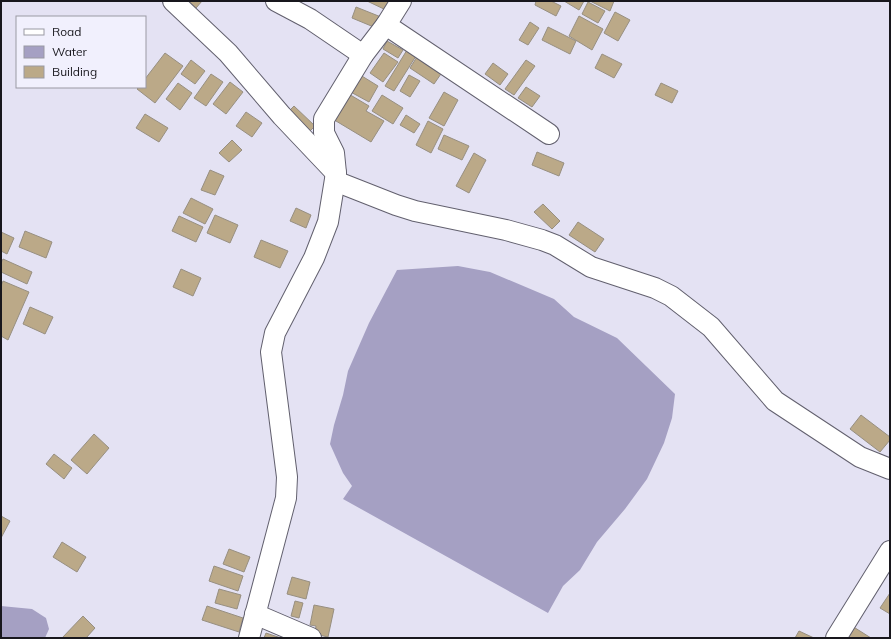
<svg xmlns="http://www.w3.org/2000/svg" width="891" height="639" font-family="Mulish,sans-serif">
<rect width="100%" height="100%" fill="#e4e2f3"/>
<g fill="#a5a0c3">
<path d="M458,266L490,272L554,299L574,317L617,338L675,394L672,418L664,443L647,479L625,509L597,542L580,570L563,586L548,613L343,499L352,486L343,473L330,444L334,425L343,395L348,371L369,323L397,270Z"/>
<path d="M1,606L32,609L46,618L49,629L45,638H1Z"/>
</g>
<g fill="#bba988" stroke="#978f81">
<path d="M176,1H202L191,14Z"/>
<path d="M367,1H390L386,10Z"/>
<path d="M536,1H551L561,6L556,16L535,5Z"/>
<path d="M564,1H584L579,10Z"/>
<path d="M590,1H614L610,11Z"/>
<path d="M588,2L605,11L598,23L582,14Z"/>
<path d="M356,7L386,19L381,30L352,18Z"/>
<path d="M615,12L630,20L618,41L604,33Z"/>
<path d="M579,16L603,29L592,50L569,36Z"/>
<path d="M530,22L539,28L528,45L519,40Z"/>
<path d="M548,27L576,41L570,54L542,40Z"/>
<path d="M387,41L403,50L398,58L383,49Z"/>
<path d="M407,50L416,56L394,91L385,86Z"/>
<path d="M420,52L445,68L434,84L410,68Z"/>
<path d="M165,53L183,66L155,103L137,89L139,87H145V79Z"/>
<path d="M384,53L398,62L383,82L370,73Z"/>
<path d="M602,54L622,64L614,78L595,68Z"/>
<path d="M191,60L205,71L195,84L181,74Z"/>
<path d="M526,60L535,66L514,95L505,89Z"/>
<path d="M493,63L508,74L500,85L485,74Z"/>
<path d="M357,73L378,86L369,102L347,90Z"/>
<path d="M211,74L223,82L206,106L194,98Z"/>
<path d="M409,75L420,81L410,97L400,91Z"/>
<path d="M230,82L243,92L226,114L213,104Z"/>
<path d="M178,83L192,93L180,110L166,99Z"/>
<path d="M661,83L678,91L672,103L655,95Z"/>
<path d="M526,87L540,96L532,107L518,98Z"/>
<path d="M444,92L458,100L444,126L429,118Z"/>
<path d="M347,93L369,106L366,111L384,121L371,142L331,118Z"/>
<path d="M382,95L403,108L393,124L372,111Z"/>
<path d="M294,106L315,126L307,134L286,114Z"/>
<path d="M246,112L262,123L252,137L236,126Z"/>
<path d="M145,114L168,128L159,142L136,128Z"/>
<path d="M406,115L420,124L414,133L400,125Z"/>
<path d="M428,121L443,129L431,153L416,145Z"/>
<path d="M444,135L469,146L462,160L438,149Z"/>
<path d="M232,140L242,150L229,162L219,153Z"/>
<path d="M537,152L564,163L559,176L532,165Z"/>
<path d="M474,153L486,160L469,193L456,186Z"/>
<path d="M210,170L224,176L215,195L201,190Z"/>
<path d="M191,198L213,209L205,224L183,213Z"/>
<path d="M543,204L560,221L552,229L534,212Z"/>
<path d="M296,208L311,215L306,228L290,221Z"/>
<path d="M215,215L238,225L230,243L207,233Z"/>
<path d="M179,216L203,227L196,242L172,231Z"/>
<path d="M578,222L604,239L595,252L569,235Z"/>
<path d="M25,231L52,242L46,258L19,247Z"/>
<path d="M1,232L14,238L7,254L1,251Z"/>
<path d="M261,240L288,251L280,268L254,257Z"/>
<path d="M3,259L32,272L27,284L1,272V263Z"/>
<path d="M181,269L201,278L193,296L173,287Z"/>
<path d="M3,281L29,292L8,340L1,336V286Z"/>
<path d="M30,307L53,317L45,334L23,324Z"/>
<path d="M861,415L890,437V440L880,452L850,429Z"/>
<path d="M94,434L109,448L87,474L71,460Z"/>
<path d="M54,454L72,468L64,479L46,464Z"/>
<path d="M1,516L10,521L1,538Z"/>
<path d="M62,542L86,557L77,572L53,557Z"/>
<path d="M229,549L250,557L244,572L223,564Z"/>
<path d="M214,566L243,576L238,591L209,581Z"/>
<path d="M292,577L310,582L306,599L287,594Z"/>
<path d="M219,589L241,595L237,609L215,603Z"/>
<path d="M890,593V614L880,608Z"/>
<path d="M295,601L303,603L299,618L291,616Z"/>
<path d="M314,605L334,609L328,637L315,634L316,626L310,625Z"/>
<path d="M207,606L243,618L239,632L202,620Z"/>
<path d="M83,616L95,628L86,638H62Z"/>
<path d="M852,626L871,638H844Z"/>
<path d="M799,631L814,638H795Z"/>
<path d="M266,633L281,638H264Z"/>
</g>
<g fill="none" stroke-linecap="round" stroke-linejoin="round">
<defs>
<g id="minor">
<path d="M173,1L228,53L282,116L336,173"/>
<path d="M276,1L310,19L363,55L386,25"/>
<path d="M401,1L386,25L549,134"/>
<path d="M335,181L396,205L415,211L506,230L542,240L555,245L591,267L655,288L671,296L711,327L775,401L860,457L890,469"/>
<path d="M255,614L311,638"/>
<path d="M249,638L286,498L287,477L271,352L275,333L314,258L328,222L336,173L334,153L324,133V119L363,55"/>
<path d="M836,638L890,551"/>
</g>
</defs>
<use href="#minor" stroke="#62606e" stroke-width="22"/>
<use href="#minor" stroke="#fff" stroke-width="20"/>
</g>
<rect width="891" height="639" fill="none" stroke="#18171d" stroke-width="4"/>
<rect x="16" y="16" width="130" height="72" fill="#f1f0fd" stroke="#9a99a3"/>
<rect x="24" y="29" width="20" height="6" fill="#ffffff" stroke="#9a99a3"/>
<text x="52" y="36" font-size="12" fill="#18171d">Road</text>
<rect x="24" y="46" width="20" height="12" fill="#a5a0c3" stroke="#9a99a3"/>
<text x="52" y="56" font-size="12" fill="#18171d">Water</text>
<rect x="24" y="66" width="20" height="12" fill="#bba988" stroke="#9a99a3"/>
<text x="52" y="76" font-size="12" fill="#18171d">Building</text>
</svg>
